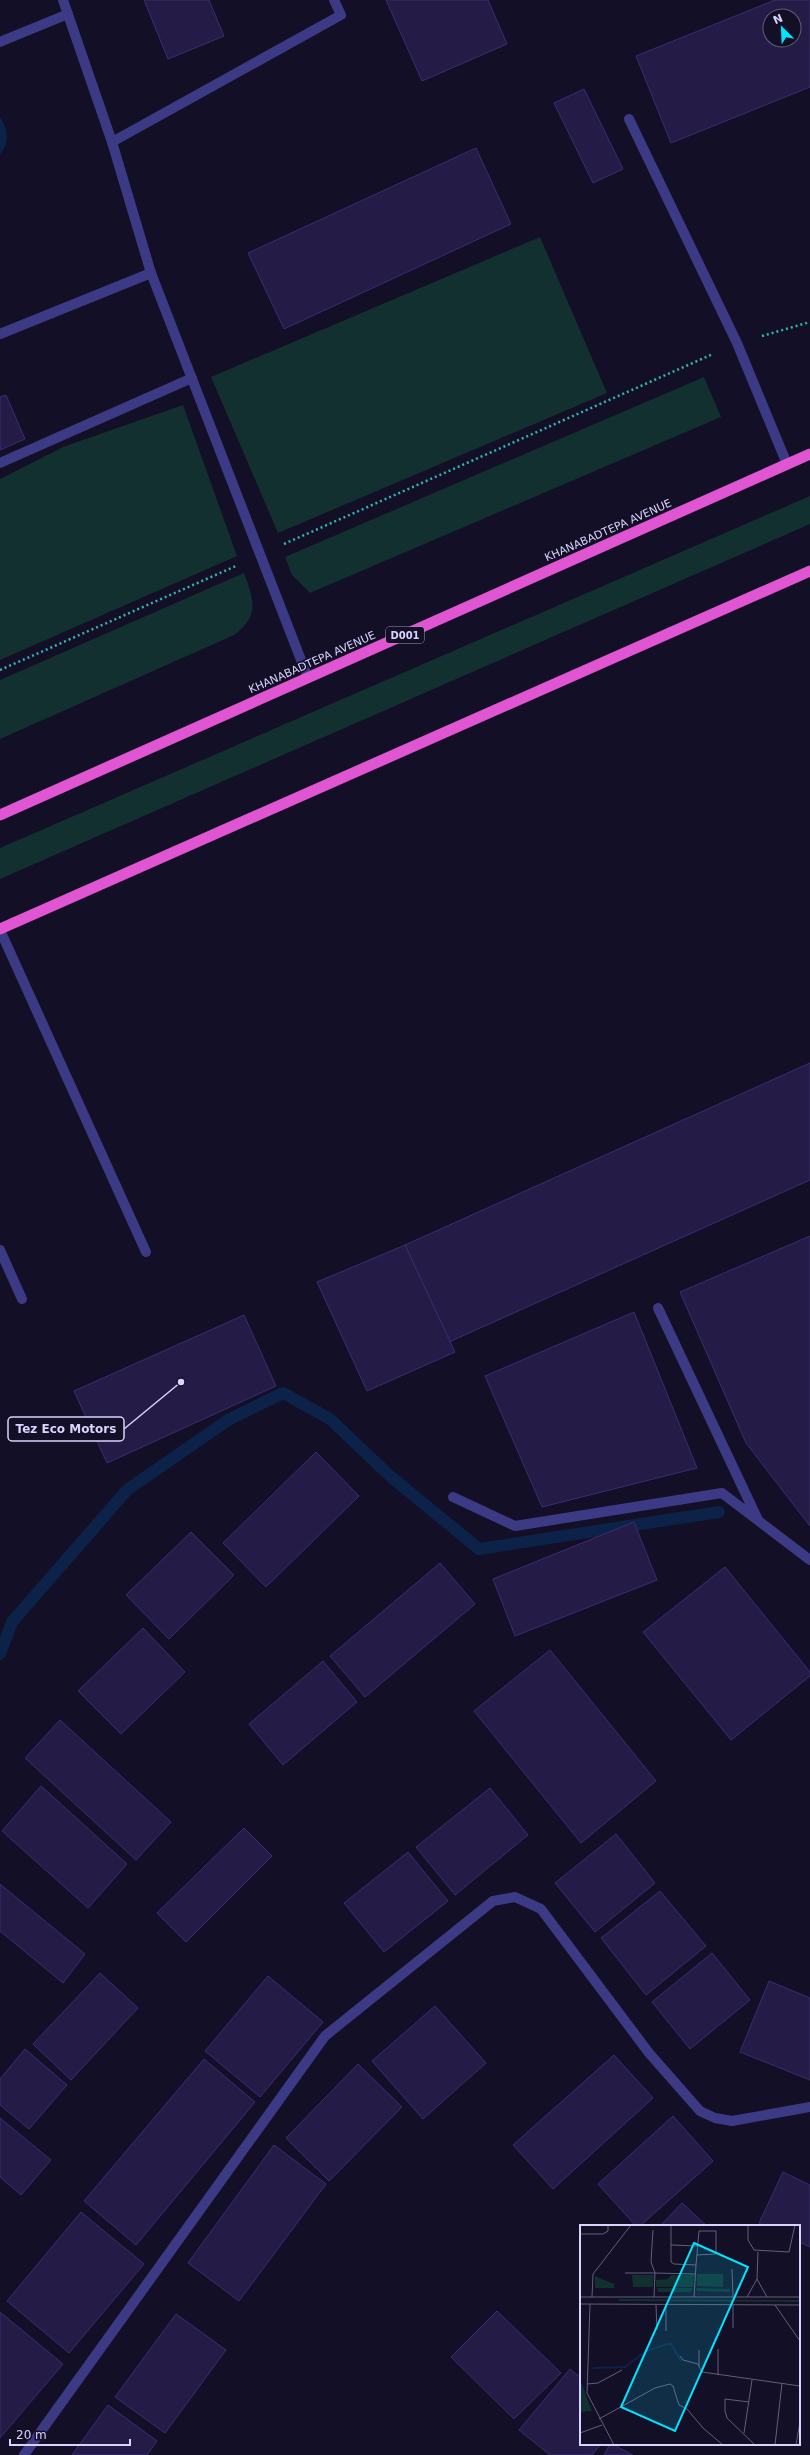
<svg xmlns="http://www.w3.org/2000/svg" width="810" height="2455" font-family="'DejaVu Sans',sans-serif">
<rect width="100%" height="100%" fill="#130f26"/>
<g fill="#12302f">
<path d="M540,237L607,393L278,533L211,377Z"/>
<path d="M704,377L721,417L310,593L292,575L285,557Z"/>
<path d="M183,405L237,556L0,660V479L63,447Z"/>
<path d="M810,496V524L0,879V848Z"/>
<path d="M244,573C254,600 260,616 234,635L0,739V680Z"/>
</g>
<path fill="#0c2248" d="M0,117C8,129 10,143 0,154Z"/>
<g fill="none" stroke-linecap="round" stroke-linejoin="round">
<path stroke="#0c2248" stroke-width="12" d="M0,1654L12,1622L127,1490L228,1420L283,1393L330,1419L390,1476L479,1549L719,1512"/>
</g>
<g fill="#241b47" stroke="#3b2d73" fill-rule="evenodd">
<path d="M144,0H209L224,36L168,59Z"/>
<path d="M386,0H488L507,44L422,81Z"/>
<path d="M775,0H810V87L671,143L636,56ZM770,16H794V40H770Z"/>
<path d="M584,89L623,169L593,183L554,103Z"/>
<path d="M476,148L511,224L284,329L248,253Z"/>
<path d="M6,395L25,439L0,450V397Z"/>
<path d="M810,1063V1180L449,1342L405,1245Z"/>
<path d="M810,1236V1526L746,1443L680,1292Z"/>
<path d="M405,1245L455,1352L367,1391L317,1282Z"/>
<path d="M634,1312L697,1468L542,1507L485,1376Z"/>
<path d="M244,1315L276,1386L107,1463L74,1391Z"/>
<path d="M316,1452L359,1496L266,1587L223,1543Z"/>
<path d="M634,1522L657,1580L515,1636L493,1579Z"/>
<path d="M191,1532L234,1575L169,1639L126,1595Z"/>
<path d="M440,1563L475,1604L365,1697L330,1656Z"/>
<path d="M725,1567L810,1672V1676L731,1740L643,1632Z"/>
<path d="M143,1628L185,1672L121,1734L78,1691Z"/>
<path d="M550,1650L656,1781L581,1843L474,1711Z"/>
<path d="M323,1661L357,1702L283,1765L249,1724Z"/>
<path d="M60,1720L171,1822L136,1860L25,1758Z"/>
<path d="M41,1786L127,1864L88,1908L2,1831Z"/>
<path d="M490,1788L528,1835L455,1895L416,1847Z"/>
<path d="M244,1828L272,1856L186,1942L157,1913Z"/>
<path d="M616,1834L655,1883L595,1932L555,1883Z"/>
<path d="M408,1852L448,1901L384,1952L344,1903Z"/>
<path d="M0,1884L85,1954L63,1983L0,1931Z"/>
<path d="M660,1891L706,1946L646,1995L601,1938Z"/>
<path d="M712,1953L750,2000L690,2049L652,2002Z"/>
<path d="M100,1973L138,2008L71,2080L33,2044Z"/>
<path d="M268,1976L323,2022L260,2097L205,2051Z"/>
<path d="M769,1981L810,1998V2080L740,2052Z"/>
<path d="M435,2006L486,2063L423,2119L372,2061Z"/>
<path d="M25,2049L67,2085L29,2129L0,2105V2079Z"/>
<path d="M614,2055L653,2098L553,2189L513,2145Z"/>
<path d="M204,2059L255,2102L136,2245L84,2201Z"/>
<path d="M358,2064L402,2107L329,2181L286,2138Z"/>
<path d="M673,2116L713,2161L640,2226H636L598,2184Z"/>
<path d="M0,2118L51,2160L21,2195L0,2177Z"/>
<path d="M274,2145L326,2184L239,2301L188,2263Z"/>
<path d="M783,2172L810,2185V2247L799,2242V2226H765L759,2223Z"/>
<path d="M682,2203L707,2226H660Z"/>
<path d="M81,2212L144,2264L69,2353L7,2301Z"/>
<path d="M497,2311L561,2373L514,2419L451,2357Z"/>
<path d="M0,2312L63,2364L0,2438Z"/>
<path d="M176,2314L226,2350L165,2433L115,2397Z"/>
<path d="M570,2369L581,2378V2444H601L592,2455H550L519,2430Z"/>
<path d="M108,2405L157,2441L147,2455H72Z"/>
<path d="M610,2444H612L633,2455H604Z"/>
</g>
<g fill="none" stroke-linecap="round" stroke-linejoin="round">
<g stroke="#2fb8b0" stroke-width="2.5" stroke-dasharray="2 3" stroke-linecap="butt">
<path d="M762,336L810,322"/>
<path d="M284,544L713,354"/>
<path d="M0,670L236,566"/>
</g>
<g stroke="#3d3a85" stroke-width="10">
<path d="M63,0L112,142L151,273L308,678"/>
<path d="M0,42L68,14"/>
<path d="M629,119L737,343L787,464"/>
<path d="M112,142L341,15L334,0"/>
<path d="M0,334L151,273"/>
<path d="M0,463L192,378"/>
<path d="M0,930L146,1252"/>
<path d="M0,1250L22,1299"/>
<path d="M658,1308L758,1520"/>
</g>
<g stroke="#3d3a85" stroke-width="10">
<path d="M453,1497L515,1526L722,1493L810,1560"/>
<path d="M24,2455L325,2036L493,1901L515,1897L541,1909L649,2053L700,2111L715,2118L732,2121L810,2107"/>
</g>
<g stroke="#e055d1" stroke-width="11">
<path d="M0,815L810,454"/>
<path d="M0,929L810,571"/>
</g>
</g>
<g text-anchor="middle" stroke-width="3.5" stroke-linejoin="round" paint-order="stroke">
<rect fill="#130f26" stroke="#9e99be" stroke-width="1" x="386" y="627" width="38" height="16" rx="3"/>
<g font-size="10" font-weight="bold" fill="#d9d4ff">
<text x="405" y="639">D001</text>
</g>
<g font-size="11" fill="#d9d4ff" stroke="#130f26">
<text transform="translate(608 530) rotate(-24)" y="4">KHANABADTEPA AVENUE</text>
<text transform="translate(312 662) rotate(-24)" y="4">KHANABADTEPA AVENUE</text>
</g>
</g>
<g transform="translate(580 2225)">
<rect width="220" height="220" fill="#130f26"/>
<path d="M117,49H143V62L117,61ZM52,50H74L73,62H53ZM91,50H114L113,62H76V55L88,54ZM15,51L34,59V63H15ZM77,63H113L111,67H78ZM116,63L150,64V67L117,66ZM39,74L220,75V77L39,76ZM0,159H2L12,186L0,187Z" fill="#12302f"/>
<path fill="none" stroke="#0c2248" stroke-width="2" d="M13,143L45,142L66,126L87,119H91L101,136"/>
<path fill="none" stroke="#625e7d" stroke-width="1" d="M91,0V20L118,21M168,0V15L174,25L209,27L215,0M0,9H23L28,6V0M91,20V37L94,39L116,40M152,44L153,72M45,48H75L71,37L73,5M177,54L187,72M0,72H220M12,72L13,49L51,0M74,72L75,48L115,49M114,72L116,40L119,6H136V29L117,30M167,72L177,54L178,27M0,79L220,80M10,79L7,168L34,220M76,80L77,105M86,80V106M195,80L220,116M153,103V80M119,125V141M100,131L103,135L118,139L122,147L220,161M138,150V124M7,159L18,158L42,145M169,177L145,174V186L147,193L175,220M19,194L75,163L90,159L93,161L99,180L107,184L123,203L143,220M0,208L22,200M164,208L172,155M195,220L202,158M216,220L220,197"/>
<path fill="#00e5ff" fill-opacity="0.15" stroke="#00e5ff" stroke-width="2" d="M114,18L168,42L95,206L41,182Z"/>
<rect width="220" height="220" fill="none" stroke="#d9d4ff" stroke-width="2"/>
</g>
<path fill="none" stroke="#d9d4ff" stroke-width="1.5" d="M181 1382L124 1429"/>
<circle fill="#d9d4ff" stroke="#130f26" stroke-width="1.5" cx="181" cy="1382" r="4"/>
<rect fill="#130f26" stroke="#d9d4ff" stroke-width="1.5" x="8" y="1417" width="116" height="24" rx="4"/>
<g font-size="12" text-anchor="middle" font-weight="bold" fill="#d9d4ff">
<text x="66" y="1433">Tez Eco Motors</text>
</g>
<g transform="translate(782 28) rotate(336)"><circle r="19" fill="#130f26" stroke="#625e7d"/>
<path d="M0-3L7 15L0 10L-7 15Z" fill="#00e5ff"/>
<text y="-6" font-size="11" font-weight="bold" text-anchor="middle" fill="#d9d4ff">N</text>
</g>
<path d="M10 2439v6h120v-6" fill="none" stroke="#d9d4ff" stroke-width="2"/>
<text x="16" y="2439" font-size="12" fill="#d9d4ff" stroke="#130f26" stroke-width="3" paint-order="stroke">20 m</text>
</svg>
